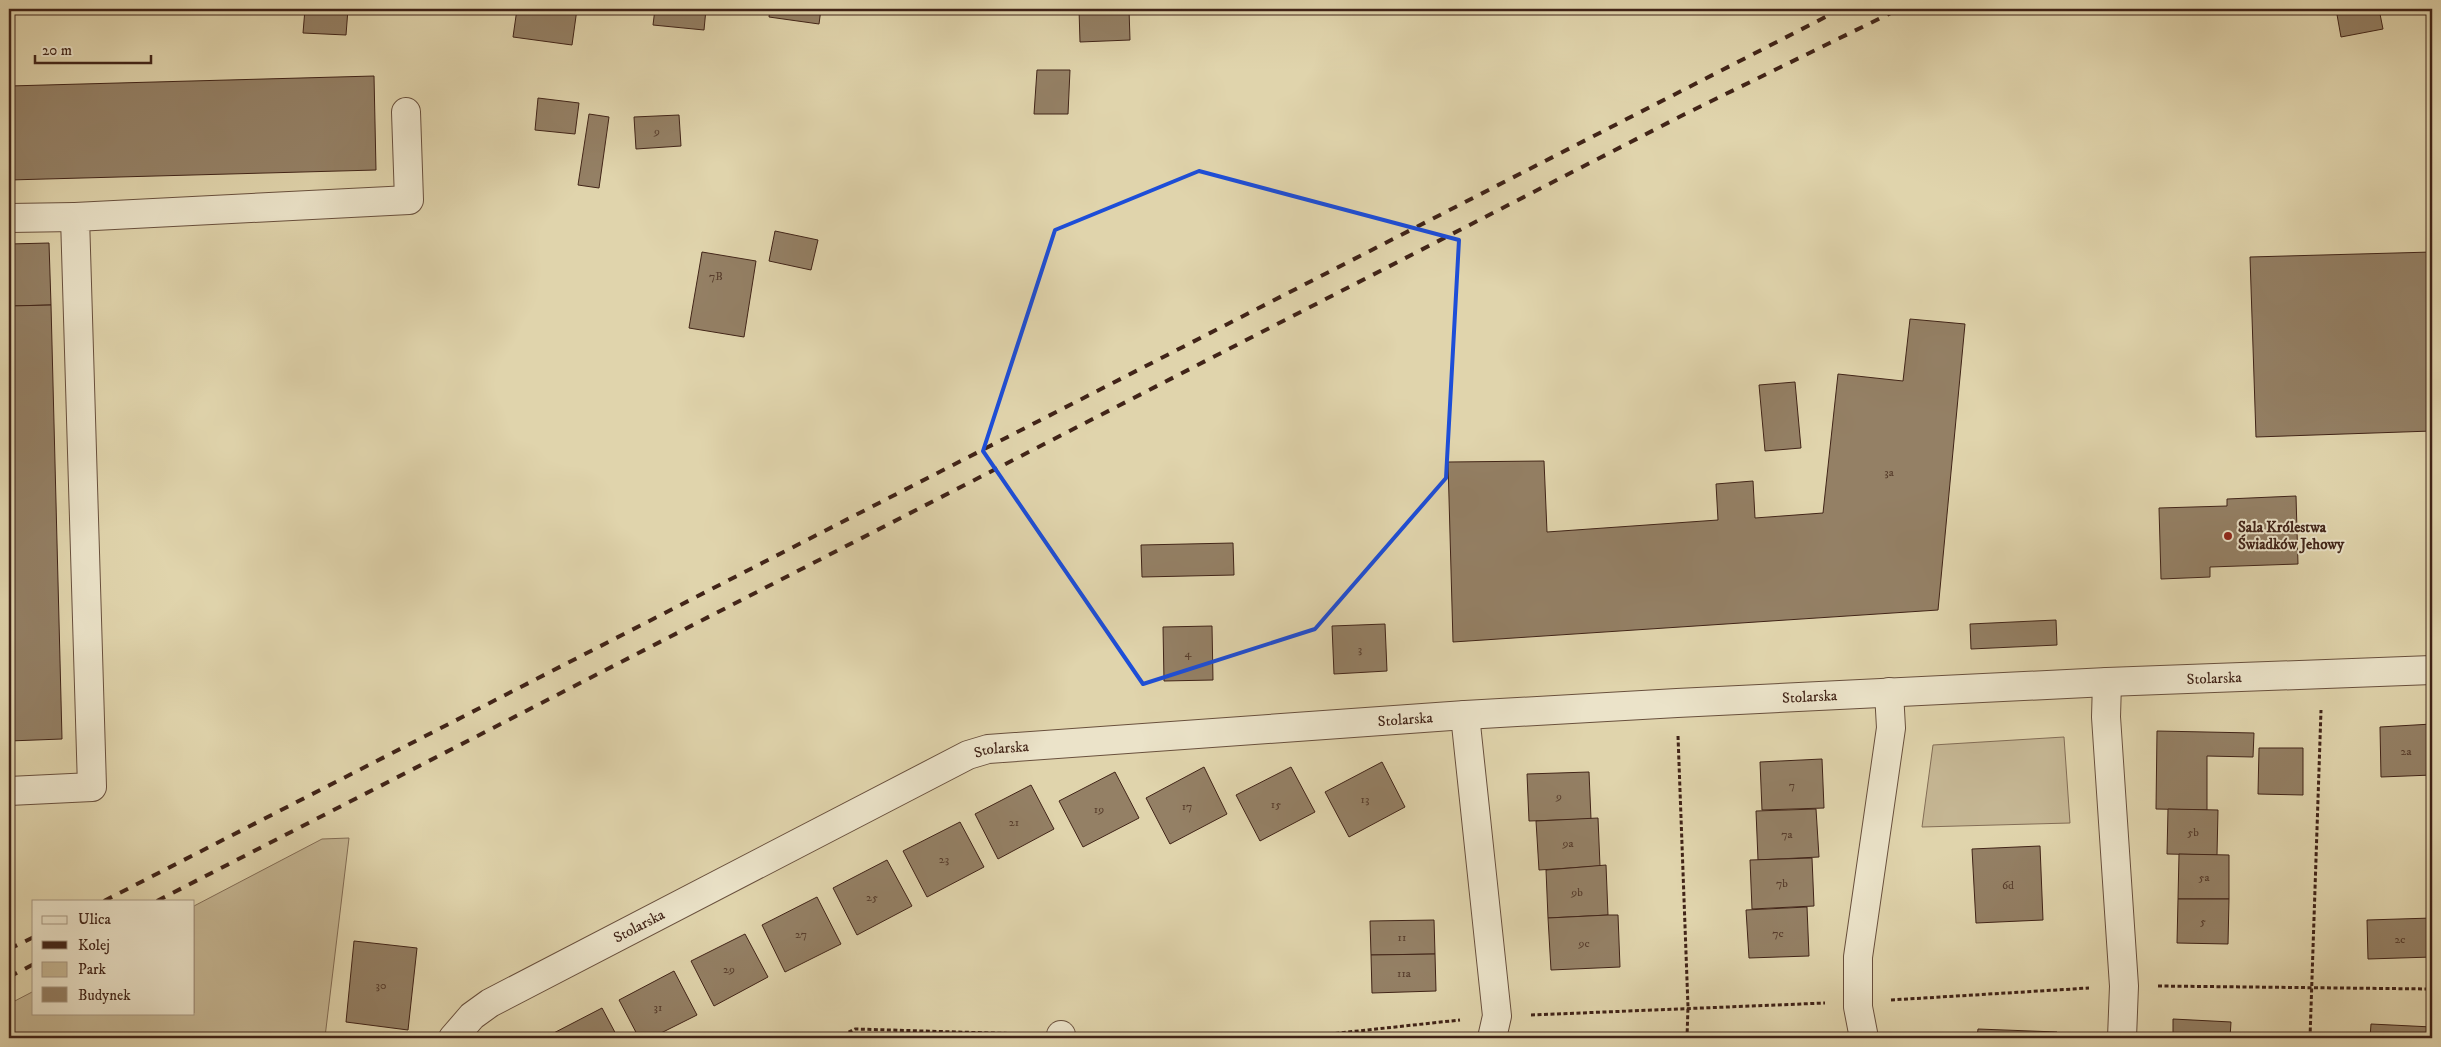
<svg xmlns="http://www.w3.org/2000/svg" width="2441" height="1047" font-family="'IM FELL DW Pica',serif">
<rect width="100%" height="100%" fill="#e0d4ac"/>
<filter id="stains"><feTurbulence type="fractalNoise" baseFrequency=".004" numOctaves="4"/><feColorMatrix values="0 0 0 0 .2 0 0 0 0 .09 0 0 0 0 .02 0 0 0 .5 -.17"/></filter>
<radialGradient id="worn" r=".72"><stop offset=".6" stop-color="#630" stop-opacity="0"/><stop offset="1" stop-color="#630" stop-opacity=".3"/></radialGradient>
<g fill="#c5b693" stroke="#836d56">
<path d="M2064,737L2070,823L1922,827L1933,745Z"/>
<path d="M349,838L325,1037L9,1038V1004L34,991V1013H194V906L322,839Z"/>
</g>
<g fill="#948065" stroke="#412418">
<path d="M305,9H348L346,35L303,33Z"/>
<path d="M517,9H577L572,45L513,37Z"/>
<path d="M655,9H706L704,30L653,25Z"/>
<path d="M770,9H821L819,24L769,17Z"/>
<path d="M1079,9H1129L1130,40L1080,42Z"/>
<path d="M2336,9H2379L2383,29L2341,37Z"/>
<path d="M1037,70H1070L1068,114H1034Z"/>
<path d="M374,76L376,170L9,180V86Z"/>
<path d="M538,98L579,103L575,134L535,130Z"/>
<path d="M589,114L609,117L599,188L578,185Z"/>
<path d="M679,115L681,146L636,149L634,117Z"/>
<path d="M775,231L818,240L811,270L769,261Z"/>
<path d="M49,243L51,305L9,306V244Z"/>
<path d="M702,252L756,261L744,337L689,328Z"/>
<path d="M2432,252V431L2256,437L2250,257Z"/>
<path d="M51,305L62,739L9,741V306Z"/>
<path d="M1910,319L1965,324L1938,610L1453,642L1448,462L1544,461L1547,532L1718,520L1716,484L1753,481L1755,518L1823,513L1838,374L1903,381Z"/>
<path d="M1795,382L1801,448L1765,451L1759,385Z"/>
<path d="M2296,496L2298,564L2210,567V577L2161,579L2159,508L2227,506V499Z"/>
<path d="M1233,543L1234,575L1142,577L1141,545Z"/>
<path d="M2056,620L2057,645L1971,649L1970,624Z"/>
<path d="M1385,624L1387,671L1334,674L1332,626Z"/>
<path d="M1212,626L1213,680L1164,681L1163,627Z"/>
<path d="M2432,724V775L2381,777L2380,727Z"/>
<path d="M2157,731L2254,733L2253,757L2207,756V810L2156,809Z"/>
<path d="M2259,748H2303V795L2258,794Z"/>
<path d="M1822,759L1824,808L1762,810L1760,762Z"/>
<path d="M1382,762L1405,807L1349,837L1325,792Z"/>
<path d="M1204,767L1227,814L1170,844L1146,798Z"/>
<path d="M1291,767L1315,812L1260,841L1236,795Z"/>
<path d="M1115,772L1139,818L1083,847L1059,801Z"/>
<path d="M1589,772L1591,819L1529,821L1527,774Z"/>
<path d="M1031,785L1054,829L998,859L975,814Z"/>
<path d="M1816,809L1819,857L1758,860L1756,811Z"/>
<path d="M2168,809L2218,810L2217,855L2167,854Z"/>
<path d="M1598,818L1600,866L1539,870L1536,821Z"/>
<path d="M960,822L984,867L927,897L903,851Z"/>
<path d="M2040,846L2043,920L1976,923L1972,849Z"/>
<path d="M2179,854L2229,855V899H2178Z"/>
<path d="M1812,858L1814,906L1752,909L1750,860Z"/>
<path d="M887,860L912,906L857,935L833,888Z"/>
<path d="M1606,865L1608,915L1548,918L1546,870Z"/>
<path d="M817,897L841,944L785,972L762,925Z"/>
<path d="M2178,899H2229L2228,944L2177,943Z"/>
<path d="M1807,907L1809,956L1749,958L1746,910Z"/>
<path d="M1608,915H1618L1620,967L1551,970L1548,918Z"/>
<path d="M2432,918V957L2368,959L2367,920Z"/>
<path d="M1434,920L1435,954L1371,955L1370,921Z"/>
<path d="M745,934L768,977L714,1006L691,961Z"/>
<path d="M354,941L417,948L408,1030L346,1022Z"/>
<path d="M1435,954L1436,991L1372,993L1371,955Z"/>
<path d="M674,971L697,1015L651,1038H639L619,1000Z"/>
<path d="M602,1008L618,1038H546V1037Z"/>
<path d="M2173,1019L2231,1022L2230,1038H2173Z"/>
<path d="M2371,1024L2432,1027V1038H2370Z"/>
<path d="M1978,1029L2057,1032V1038H1977Z"/>
</g>
<g fill="none" stroke-linecap="round" stroke-linejoin="round">
<defs>
<g id="minor">
<path d="M9,218L75,217"/>
<path d="M2107,682L2106,717L2124,986L2122,1038"/>
<path d="M1465,715L1497,1016L1492,1038"/>
<path d="M9,791L92,787L75,217L409,200L406,112"/>
<path id="s1" d="M453,1038L472,1016L490,1003L968,755L988,749L1465,715L1677,703L2107,682L2432,670"/>
<path d="M1061,1038V1035"/>
<path d="M1864,1038L1858,1007V957L1891,728L1889,692"/>
</g>
</defs>
<use href="#minor" stroke="#69503d" stroke-width="30"/>
<g stroke="#412418" stroke-width="3" stroke-dasharray="4 2.5" stroke-linecap="butt">
<path d="M1678,736L1688,1007L1687,1038"/>
<path d="M2158,986L2432,989"/>
<path d="M1891,1000L2089,988"/>
<path d="M1531,1015L1825,1003"/>
<path d="M1095,1035L1302,1037L1460,1020"/>
<path d="M837,1038L855,1029L1026,1034"/>
<path d="M2310,1038L2321,710"/>
</g>
<use href="#minor" stroke="#ebe3c9" stroke-width="28"/>
<g stroke="#412418" stroke-width="4" stroke-dasharray="9 9" stroke-linecap="butt">
<path d="M104,901L1841,9"/>
<path d="M157,901L1685,114L1899,9"/>
<path d="M9,949L34,937"/>
<path d="M9,977L34,964"/>
</g>
</g>
<path fill="none" stroke="#1d4ed8" stroke-width="4" stroke-linejoin="round" d="M1199,171L1459,240L1446,478L1315,629L1143,684L983,451L1055,230Z"/>
<circle fill="#8f2418" stroke="#ebe3c9" stroke-width="2" cx="2228" cy="536" r="5"/>
<g text-anchor="middle" stroke-width="4" stroke-linejoin="round" paint-order="stroke">
<g font-size="12" fill="#563b2b">
<text x="657" y="135">9</text>
<text x="716" y="280">7B</text>
<text x="1889" y="476">3a</text>
<text x="1360" y="653">3</text>
<text x="1188" y="657">4</text>
<text x="2406" y="755">2a</text>
<text x="1792" y="789">7</text>
<text x="1559" y="800">9</text>
<text x="1365" y="803">13</text>
<text x="1276" y="808">15</text>
<text x="1187" y="810">17</text>
<text x="1099" y="813">19</text>
<text x="1014" y="826">21</text>
<text x="2193" y="836">5b</text>
<text x="1787" y="838">7a</text>
<text x="1568" y="847">9a</text>
<text x="944" y="863">23</text>
<text x="2204" y="881">5a</text>
<text x="1782" y="887">7b</text>
<text x="2008" y="889">6d</text>
<text x="1577" y="896">9b</text>
<text x="872" y="901">25</text>
<text x="2203" y="925">5</text>
<text x="1778" y="937">7c</text>
<text x="801" y="938">27</text>
<text x="1402" y="941">11</text>
<text x="2400" y="943">2c</text>
<text x="1584" y="947">9c</text>
<text x="729" y="973">29</text>
<text x="1404" y="977">11a</text>
<text x="381" y="989">30</text>
<text x="658" y="1011">31</text>
</g>
<g font-size="15" font-weight="bold" fill="#412418" stroke="#ebe3c9" text-anchor="start">
<text x="2238" y="532">Sala Królestwa<tspan x="2238" dy="17">Świadków Jehowy</tspan></text>
</g>
<g font-size="15" fill="#412418" stroke="#ebe3c9">
<text dy="5" stroke="none"><textPath href="#s1" startOffset="1839">Stolarska</textPath></text>
<text dy="5" stroke="none"><textPath href="#s1" startOffset="1434">Stolarska</textPath></text>
<text dy="5" stroke="none"><textPath href="#s1" startOffset="1029">Stolarska</textPath></text>
<text dy="5" stroke="none"><textPath href="#s1" startOffset="624">Stolarska</textPath></text>
<text dy="5" stroke="none"><textPath href="#s1" startOffset="219">Stolarska</textPath></text>
</g>
</g>
<rect width="2441" height="1047" fill="none" stroke="#e0d4ac" stroke-width="30"/>
<rect x="10" y="10" width="2421" height="1027" fill="none" stroke="#412418" stroke-width="2.5"/>
<rect x="15" y="15" width="2411" height="1017" fill="none" stroke="#412418"/>
<rect x="32" y="900" width="162" height="115" fill="#ebe3c9" stroke="#a79782"/>
<rect x="42" y="916" width="25" height="8" fill="#ebe3c9" stroke="#a79782"/>
<text x="78" y="924" font-size="15" fill="#412418">Ulica</text>
<rect x="42" y="941" width="25" height="8" fill="#412418" stroke="#a79782"/>
<text x="78" y="950" font-size="15" fill="#412418">Kolej</text>
<rect x="42" y="962" width="25" height="15" fill="#c5b693" stroke="#a79782"/>
<text x="78" y="974" font-size="15" fill="#412418">Park</text>
<rect x="42" y="987" width="25" height="15" fill="#948065" stroke="#a79782"/>
<text x="78" y="1000" font-size="15" fill="#412418">Budynek</text>
<path d="M35 55v8h116v-8" fill="none" stroke="#412418" stroke-width="2.5"/>
<text x="42" y="55" font-size="15" fill="#412418" stroke="#ebe3c9" stroke-width="4" paint-order="stroke">20 m</text>
<rect width="100%" height="100%" filter="url(#stains)"/>
<rect width="100%" height="100%" fill="url(#worn)"/>
</svg>
